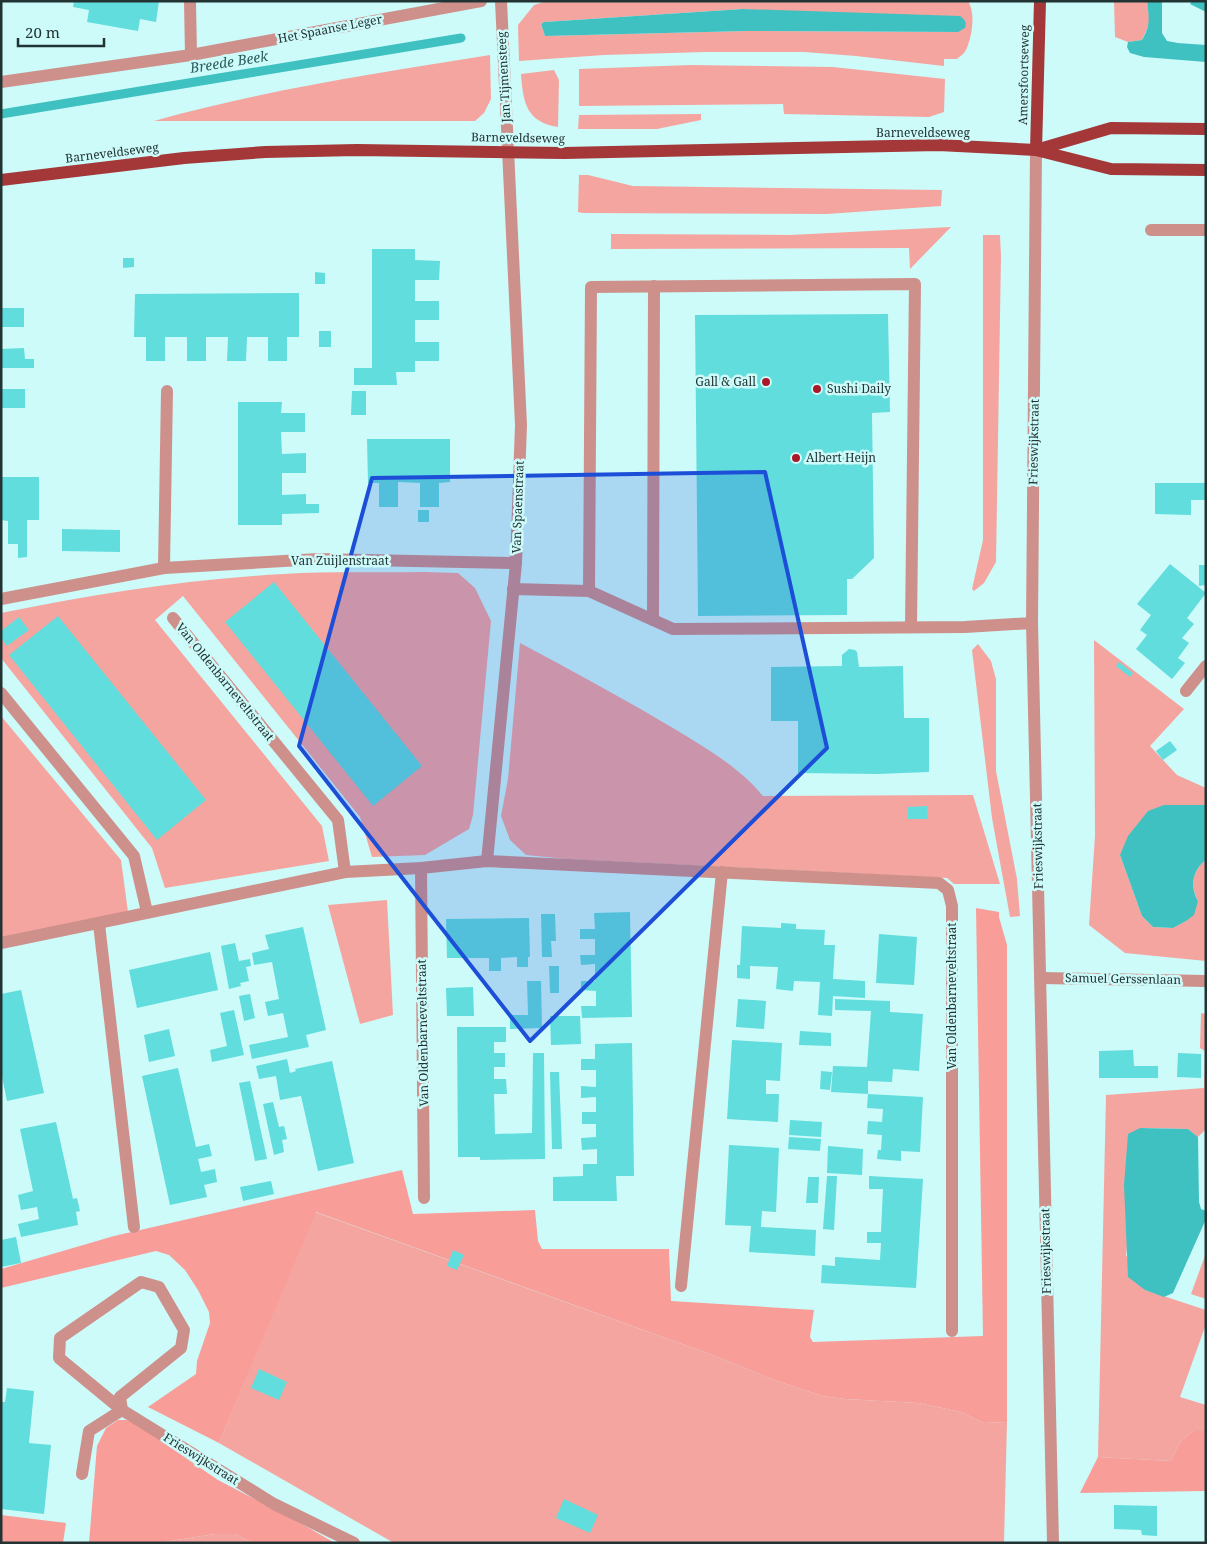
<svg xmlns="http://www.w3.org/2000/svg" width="1207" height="1544" font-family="'Noto Serif',serif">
<rect width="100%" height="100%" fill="#cdfbfa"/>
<g fill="#f5a59f" fill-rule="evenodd">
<path d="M547,1H968C976,13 972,37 966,50C964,54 960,56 957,59H944V66L856,56L804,52H705L604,55L519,61L518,25L534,5ZM743,9L958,32L746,31L545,36L541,24L544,22Z"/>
<path d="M1114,1H1147L1150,22L1142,40L1128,42L1115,37Z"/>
<path d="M490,55L491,99L484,113L475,121H154C264,90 377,73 490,55Z"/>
<path d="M691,65L833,67L945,79L944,112L929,117L784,114L783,104L579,106V69Z"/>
<path d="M554,70L559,80L558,127C526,122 523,102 521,74Z"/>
<path d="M701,114V120L657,129H578L579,115Z"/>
<path d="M579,175H588L633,186L942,190L941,206L827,214L583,213L578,212Z"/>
<path d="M951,227L910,269L909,248L611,249V234L790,235Z"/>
<path d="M983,235H1000L1001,256L996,562L984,583L974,591L972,589L983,540Z"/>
<path d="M424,572L458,573L475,588L491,621L473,815L469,829L425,855L372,857L360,817L183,596L155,620L322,826L329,861L165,888L152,848L1,658V613C95,594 188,579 284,574C330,571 378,573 424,572Z"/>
<path d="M1094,640L1184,709L1150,746L1177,775L1206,788V805L1120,855L1142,916L1153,927L1173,928L1186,921L1198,901C1190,887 1192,870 1206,860V961L1125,953L1089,925L1095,836Z"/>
<path d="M520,643C573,671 626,700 678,731C709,750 740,768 763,796L973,795L1000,884H954L947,878L566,859L526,855L510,840L501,816L508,779Z"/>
<path d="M978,644L991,661L996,679V771L1017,879L1020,916L1010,917L992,818L972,650Z"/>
<path d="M1,716L121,860L128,912L1,939Z"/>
<path d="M387,900L393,1015L360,1024L328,905Z"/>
<path d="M1201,1013L1206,1014V1129L1198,1137L1188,1129L1141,1128L1126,1255L1145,1290L1206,1310V1324L1180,1397L1206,1405V1431H1193L1180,1442L1171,1461L1098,1457L1106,1095L1204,1088L1205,1051L1200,1048Z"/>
<path d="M315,1212L707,1353L777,1381L822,1396L845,1399L918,1403L961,1412L984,1423L1007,1422L1004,1543H394L219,1443Z"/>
<path d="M1206,1253V1299L1191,1294Z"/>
<path d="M215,1534H235L253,1543H158Z"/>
</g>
<g fill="#f99d98">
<path d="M976,908L999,912V917L1007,945V1422L984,1423L961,1412L918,1403L845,1399L822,1396L777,1381L707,1353L316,1212L219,1443L148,1407L196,1374L197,1361L210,1323L209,1312L198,1290L185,1270L169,1255L156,1251L1,1288V1269L114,1236L402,1170L413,1214L535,1210L538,1241L542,1249H669L671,1301L814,1310L810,1337L813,1342L983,1336Z"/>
<path d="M118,1420H126L144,1426L164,1443L218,1480L293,1519L335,1543H253L235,1534H215L158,1543H89L97,1446L106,1428Z"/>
<path d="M1193,1431H1206V1491L1080,1493L1098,1457L1171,1461L1180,1442Z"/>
<path d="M1,1515L66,1523L63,1543H1Z"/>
</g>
<g fill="#40c1c1">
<path d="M1147,1H1162V33L1167,41L1178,43L1206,45V62L1144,57L1130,53L1127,47L1128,42L1142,40C1151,25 1149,18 1147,1Z"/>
<path d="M1192,1H1206V12L1190,4Z"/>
<path d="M743,9L960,16C965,20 967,22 965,28L958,32L746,31L545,36L541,24L544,22Z"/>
<path d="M1164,805H1206V860C1192,870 1190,887 1198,901L1194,915L1186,921L1173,928L1153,927L1142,916L1120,855L1128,836L1148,811Z"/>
<path d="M1140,1128L1188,1129L1198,1137L1199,1202L1201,1209L1206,1211V1219L1173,1293L1164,1297L1145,1290L1128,1277L1124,1185L1128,1134Z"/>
</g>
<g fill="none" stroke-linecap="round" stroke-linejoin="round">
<path stroke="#40c1c1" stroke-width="9" d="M1,114L461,38"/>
</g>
<g fill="#60dddc">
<path d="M74,1H159L156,22L140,19L138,31L87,22L89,10L73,7Z"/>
<path d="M372,249H415V260L440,261L439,280H415V301H439V320H415V342H439V361H415V372H396L397,385H354V368H372Z"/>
<path d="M123,258H134V267L123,268Z"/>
<path d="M315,272L325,273V284H315Z"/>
<path d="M299,293V337H287V361H268V337H247L246,361H227L228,337H206V361H187V337H165V361H146V337H134L135,294Z"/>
<rect x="1" y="308" width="23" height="19"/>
<path d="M888,314L890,412L872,413L874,558L852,579H847V615L698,616L695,315Z"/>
<rect x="319" y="331" width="12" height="16"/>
<path d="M24,348L25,359H34V368H1V349Z"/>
<rect x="1" y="389" width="24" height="19"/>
<path d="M352,391H366V415H351Z"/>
<path d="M238,402H282L281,413H305V432H281L282,454L306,453V473H282V495L306,494V504H319V513L282,514V525H238Z"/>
<path d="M367,439H450V482L439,483V507H420V483L398,482V507H379V483H368Z"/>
<path d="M1,477H39V520H27V557L18,558V544H8V521L1,520Z"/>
<path d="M1155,483H1206V500H1191V515L1155,514Z"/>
<rect x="418" y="510" width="11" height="12"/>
<path d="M62,529L120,530V552L62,551Z"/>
<path d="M1170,564L1206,593L1187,618L1194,624L1182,638L1189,643L1178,658L1185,663L1172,679L1136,649L1147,635L1140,630L1151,615L1137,604Z"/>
<path d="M1199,565H1206V585L1199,586Z"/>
<path d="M274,582L422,766L373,806L225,622Z"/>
<path d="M58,616L206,800L157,840L9,655Z"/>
<path d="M19,617L29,630L7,646L1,638V631Z"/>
<path d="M849,649L855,650L857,652L859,667L903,666L904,718H929V772L877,774L798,773V721H771V667L842,666V655Z"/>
<path d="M1119,662L1133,673L1130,677L1116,666Z"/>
<path d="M1170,741L1177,750L1163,760L1156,751Z"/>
<path d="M927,806L928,819H908V807Z"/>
<path d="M630,912L632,1017L582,1018L581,1006H596V991L581,990V981H595V964L581,965L580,955H595V939H580V929H595L594,913Z"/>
<path d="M541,914H555L556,941H551L552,957H542Z"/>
<path d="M529,918L530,957H528V967H517V957L501,958V971H489V958H447L446,919Z"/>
<path d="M781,923L796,924V929L825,930L824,945H835L833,979L865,981V998L833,996L832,1016L818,1015L820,982L794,981L793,991L776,989L778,967L750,966V979L737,978V965H740L742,926L781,928Z"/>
<path d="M303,927L326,1030L306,1035L309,1047L252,1059L249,1045L288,1037L283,1013L268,1016L265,1002L279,999L272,962L254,965L252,953L269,949L265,935Z"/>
<path d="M879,934L917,937L914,985L876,983Z"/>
<path d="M235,943L239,961L250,959L251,966L246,967L249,981L240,983L241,986L229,989L221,946Z"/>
<path d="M210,952L218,990L137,1008L129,970Z"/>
<path d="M549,966H559V993H550Z"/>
<path d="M527,981H541L542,1028L510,1029V1015H528Z"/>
<path d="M473,987L474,1016H447L446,988Z"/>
<path d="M21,990L44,1093L7,1101L1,1072V994Z"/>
<path d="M250,994L255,1018L244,1021L239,996Z"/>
<path d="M738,999L766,1001L764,1029L736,1027Z"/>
<path d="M835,999L890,1001V1012L923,1014L919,1071L893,1069L892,1082L868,1081V1094L831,1092L833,1066L867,1067L871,1011L835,1010Z"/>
<path d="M234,1010L244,1055L212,1062L210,1050L227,1046L220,1013Z"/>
<path d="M550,1016H580L581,1044L551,1045Z"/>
<path d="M457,1027H506V1042H494V1053H505V1067H494V1079H506L507,1094H494L495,1134L532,1133L533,1053H544L545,1159L480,1160V1157H458Z"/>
<path d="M169,1029L175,1056L149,1062L144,1035Z"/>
<path d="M800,1031L831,1033V1046L799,1045Z"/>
<path d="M732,1040L782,1043L780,1081L766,1080V1094H779L778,1122L727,1119Z"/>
<path d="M632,1043L634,1176H616L617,1201H553V1177L583,1176V1164H597V1149L582,1150L581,1138L596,1137V1124H582V1112H596V1097L581,1098V1086L596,1087V1070H581V1059H595V1044Z"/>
<path d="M1133,1050L1134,1066H1158V1078H1099V1051Z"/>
<path d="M1178,1053L1201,1054V1078L1177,1077Z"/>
<path d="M287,1059L290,1073L296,1071L295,1069L332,1061L354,1163L318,1171L301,1096L280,1100L276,1076L259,1079L256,1066Z"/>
<path d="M178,1068L196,1147L209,1144L212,1156L198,1159L201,1172L215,1169L217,1182L204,1185L207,1197L170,1205L142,1076Z"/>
<path d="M821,1071L832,1072L830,1090L820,1089Z"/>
<path d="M550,1072H559L562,1149H552Z"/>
<path d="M250,1081L267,1159L255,1161L239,1083Z"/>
<path d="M868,1094L923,1097L920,1152L901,1151V1161L877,1159L878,1150H881L882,1135L867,1134L868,1121L882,1122L883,1109L867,1108Z"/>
<path d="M273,1102L279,1127L284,1126L287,1139L282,1140L284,1152L274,1155L263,1104Z"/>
<path d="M790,1120L822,1122L821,1137L789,1135Z"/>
<path d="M56,1122L73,1199L77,1198L80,1211L76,1212L78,1225L21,1237L18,1224L39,1219L37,1207L21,1210L18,1195L33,1191L20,1129Z"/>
<path d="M789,1137L821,1139L820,1151L788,1149Z"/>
<path d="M729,1145L779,1148L776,1212L762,1211L761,1227L816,1230L815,1256L749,1252L751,1226L725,1225Z"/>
<path d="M828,1146L863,1149L862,1175L827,1173Z"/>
<path d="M827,1176H837L834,1230L823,1229Z"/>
<path d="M869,1176L923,1179L916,1288L821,1283L822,1265L835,1266V1257L880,1260L881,1243H867V1232H881L883,1189H869Z"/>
<path d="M808,1177H819L818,1203H806Z"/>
<path d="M271,1181L274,1194L243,1201L240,1187Z"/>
<path d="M16,1237L21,1263L1,1267V1240Z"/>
<path d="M453,1250L464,1255L457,1270L447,1266Z"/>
<path d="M259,1369L287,1382L279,1400L251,1388Z"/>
<path d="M7,1388L34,1391L29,1443L51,1445L44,1514L1,1509V1402H5Z"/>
<path d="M564,1499L598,1515L590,1533L556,1518Z"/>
<path d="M1114,1505L1157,1506V1536L1142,1535L1141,1530L1114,1529Z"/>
</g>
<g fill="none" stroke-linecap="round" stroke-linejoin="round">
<g stroke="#ce908b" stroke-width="12">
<path d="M190,1L191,55"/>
<path d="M1,82L191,55L481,1"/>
<path d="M1036,150L1032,623L1053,1543"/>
<path d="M1151,230H1206"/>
<path d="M164,568L167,391"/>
<path d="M513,589L589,591"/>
<path d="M1,599L164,568L318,559L516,563"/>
<path d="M173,618L338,820L345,872"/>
<path d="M653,620L654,286"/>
<path d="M911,627L915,284L591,287L589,591L673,629L965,627L1032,623"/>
<path d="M1186,691L1206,666"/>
<path d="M1,693L134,856L147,912"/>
<path d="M487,861L516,563L521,425L501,1"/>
<path d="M421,868L424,1198"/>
<path d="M99,924L134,1227"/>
<path d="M1,943L345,872L421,868L487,861L939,883L948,890L952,906V1331"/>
<path d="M1041,978L1206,981"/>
<path d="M141,1282L159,1287L184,1330L181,1348L120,1397L122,1410L59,1358L60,1338Z"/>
<path d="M681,1286L722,872"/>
<path d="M82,1474L89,1431L122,1410L274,1504L354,1543"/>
</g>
<g stroke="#a43738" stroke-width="12">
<path d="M1036,150L1111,128L1206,129"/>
<path d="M1036,150L1040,1"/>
<path d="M1,180L184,158L265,152L357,150L564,153L938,145L1036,150L1111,169L1206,170"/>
</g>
</g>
<path fill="#1d4ed8" fill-opacity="0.2" stroke="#1d4ed8" stroke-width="4" stroke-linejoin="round" d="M765,472L827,748L530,1041L299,746L372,478Z"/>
<g fill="#ab1726" stroke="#cdfbfa" stroke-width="2">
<circle cx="766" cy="382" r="5"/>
<circle cx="817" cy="389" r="5"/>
<circle cx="796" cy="458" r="5"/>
</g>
<g text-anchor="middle" stroke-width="5" stroke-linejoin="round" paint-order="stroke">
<g font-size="12" fill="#233" stroke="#cdfbfa">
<text transform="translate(330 29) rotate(-11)" y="4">Het Spaanse Leger</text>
<text transform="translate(1024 75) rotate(-89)" y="4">Amersfoortseweg</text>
<text transform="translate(504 77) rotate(-93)" y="4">Jan Tijmensteeg</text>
<text x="923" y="137">Barneveldseweg</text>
<text transform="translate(518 138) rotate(1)" y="4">Barneveldseweg</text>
<text transform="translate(112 153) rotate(-7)" y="4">Barneveldseweg</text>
<text transform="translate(1034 442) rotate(-89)" y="4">Frieswijkstraat</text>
<text transform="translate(518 507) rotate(-88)" y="4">Van Spaenstraat</text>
<text x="340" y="565">Van Zuijlenstraat</text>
<text transform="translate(225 682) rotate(51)" y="4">Van Oldenbarneveltstraat</text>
<text transform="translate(1038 846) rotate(-91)" y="4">Frieswijkstraat</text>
<text transform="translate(1123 979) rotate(1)" y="4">Samuel Gerssenlaan</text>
<text transform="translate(952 996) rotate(-90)" y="4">Van Oldenbarneveltstraat</text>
<text transform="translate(423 1033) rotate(-91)" y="4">Van Oldenbarneveltstraat</text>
<text transform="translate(1046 1251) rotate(-91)" y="4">Frieswijkstraat</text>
<text transform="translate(201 1459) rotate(32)" y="4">Frieswijkstraat</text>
</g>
<g font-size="12" fill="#233" stroke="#cdfbfa" text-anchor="start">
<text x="756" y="386" text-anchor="end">Gall &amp; Gall</text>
<text x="827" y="393">Sushi Daily</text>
<text x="806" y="462">Albert Heijn</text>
</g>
<g font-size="14" font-style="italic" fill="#2b605f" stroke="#cdfbfa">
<text transform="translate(229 62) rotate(-9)" y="5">Breede Beek</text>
</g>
</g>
<rect width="1207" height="1544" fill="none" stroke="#223333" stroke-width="5"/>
<path d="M18 38v8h86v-8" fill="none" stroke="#223333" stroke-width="2.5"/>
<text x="25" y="38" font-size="15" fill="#223333" stroke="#cdfbfa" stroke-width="4" paint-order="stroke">20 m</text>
</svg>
